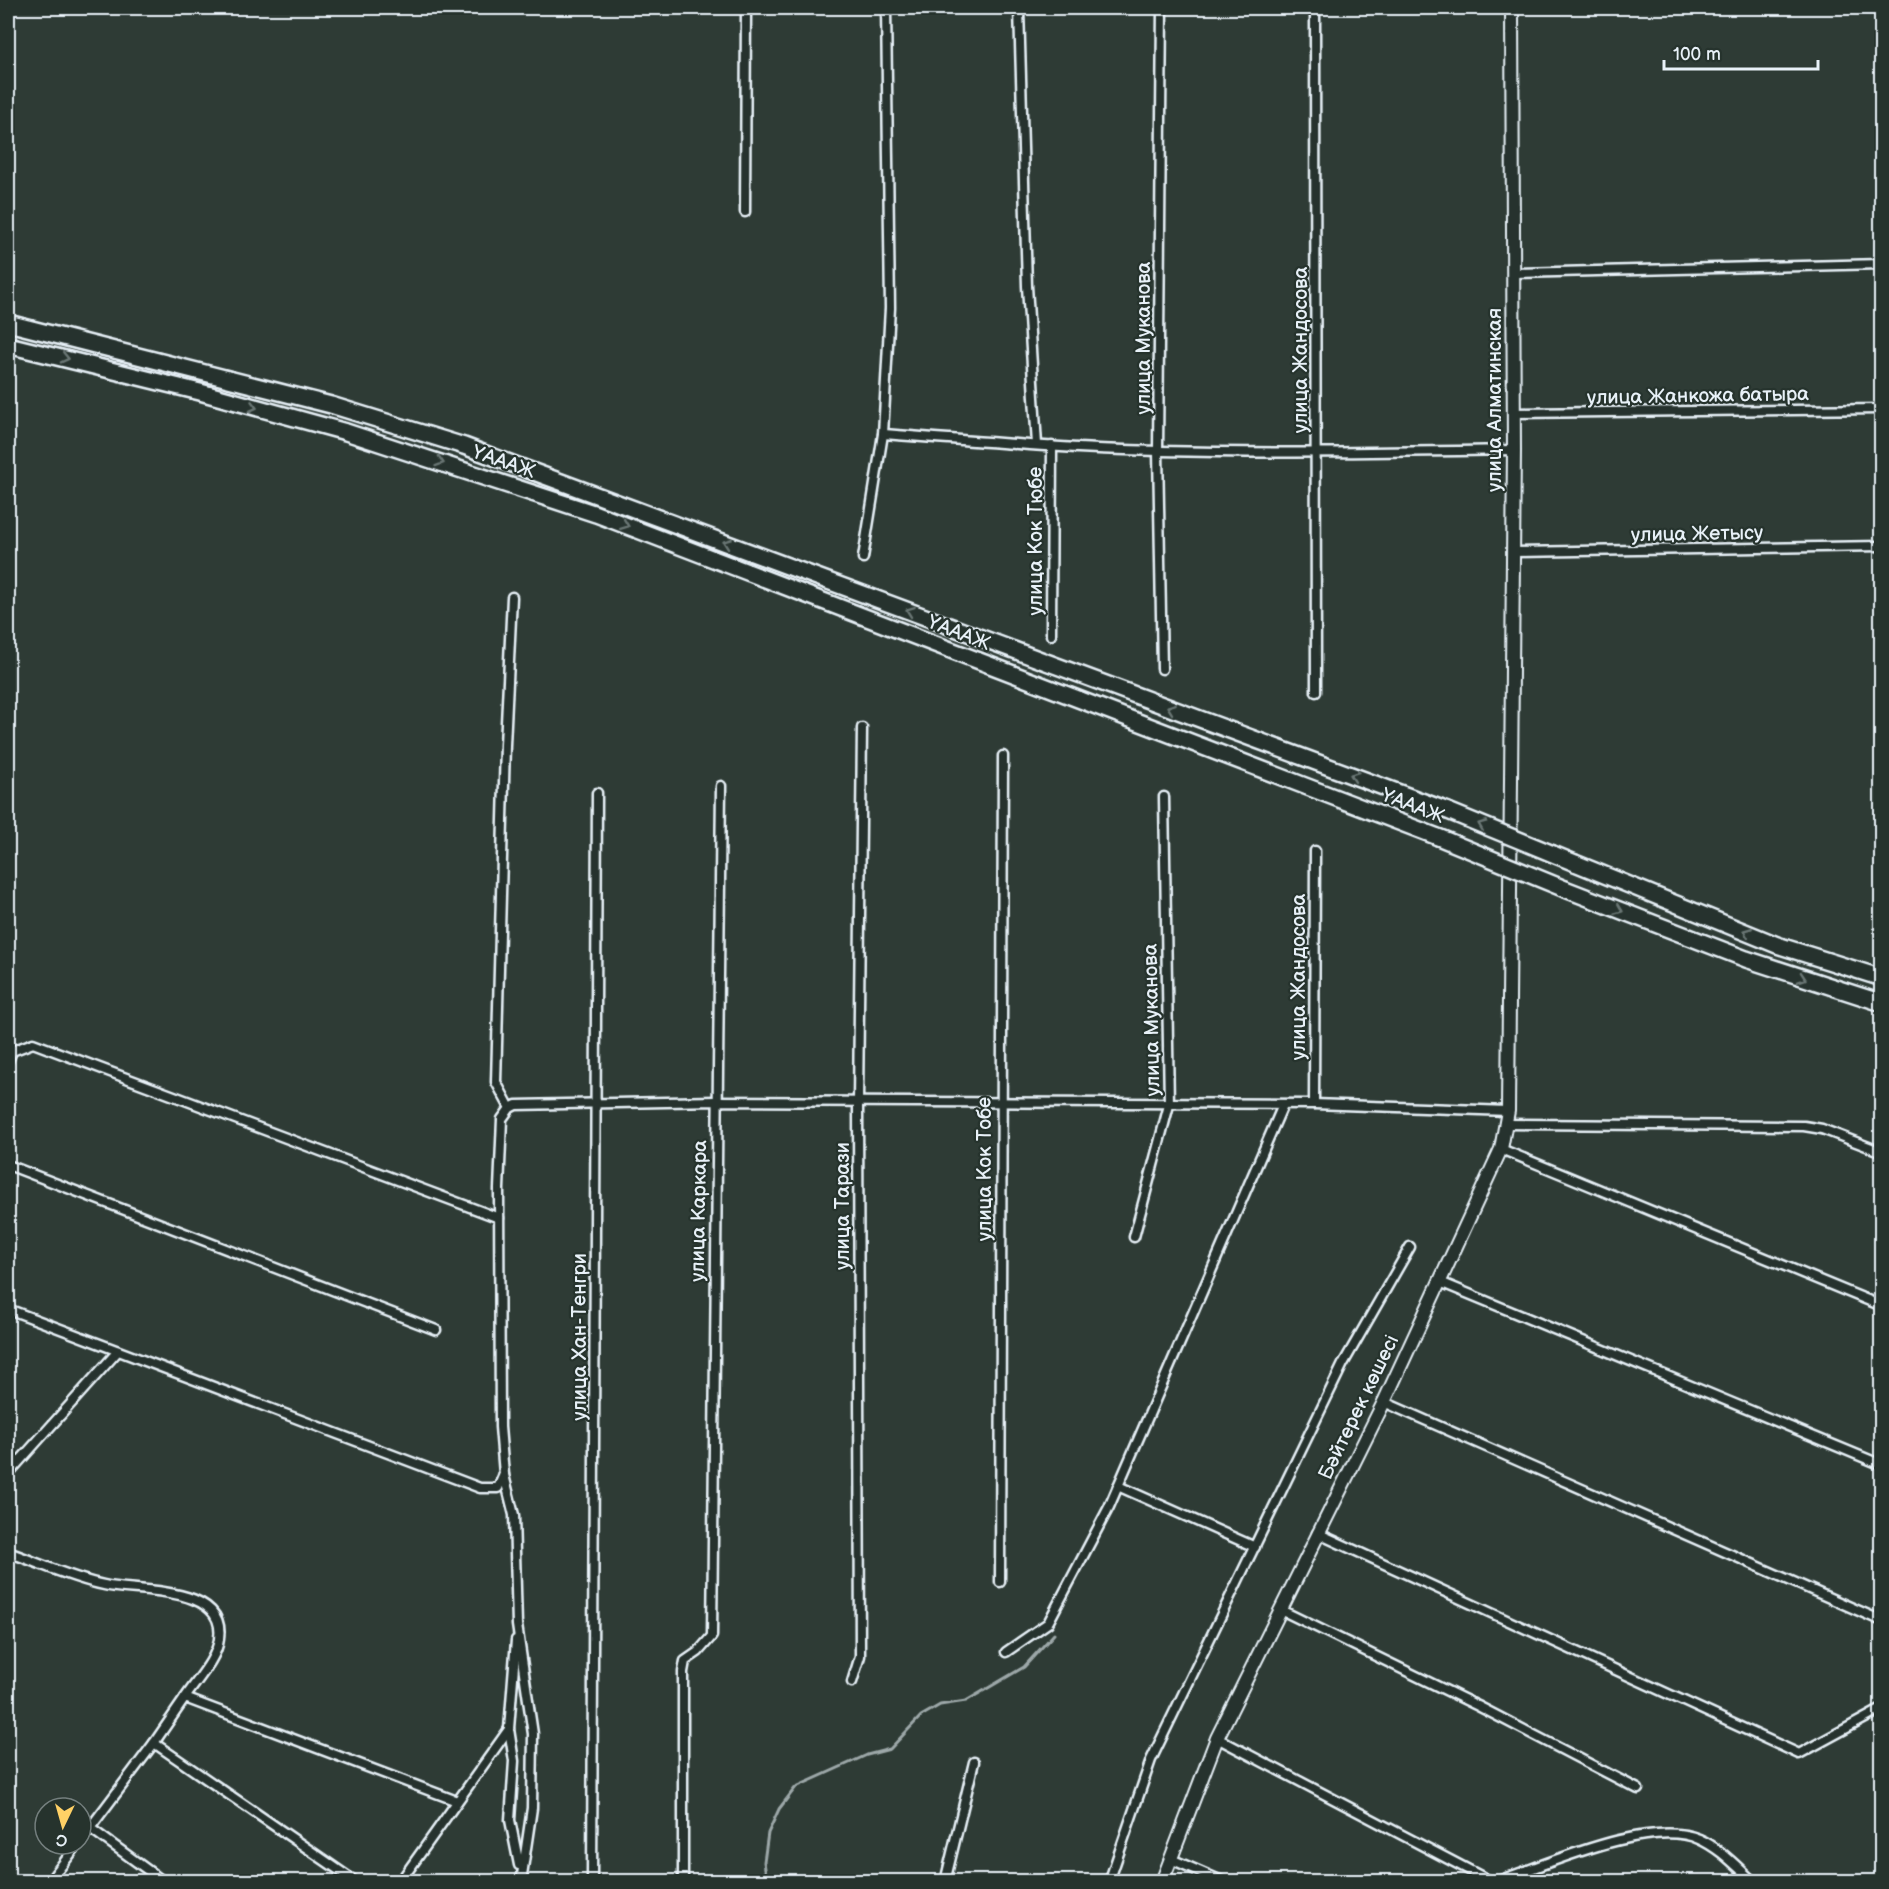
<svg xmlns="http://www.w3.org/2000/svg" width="1889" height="1889" font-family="'Balsamiq Sans',sans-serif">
<rect width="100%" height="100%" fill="#2e3b35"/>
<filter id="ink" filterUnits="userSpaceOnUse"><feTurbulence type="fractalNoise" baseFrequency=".0167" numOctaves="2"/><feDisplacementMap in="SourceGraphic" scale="12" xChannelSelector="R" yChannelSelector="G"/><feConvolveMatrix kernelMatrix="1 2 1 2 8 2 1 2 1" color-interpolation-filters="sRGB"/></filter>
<g filter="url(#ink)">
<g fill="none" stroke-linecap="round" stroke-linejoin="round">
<path stroke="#9da8a9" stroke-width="3" d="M767,1882L764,1862L768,1833L779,1809L796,1787L867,1755L890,1749L921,1716L940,1705L966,1701L1024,1667L1054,1634"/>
<defs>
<g id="street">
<path d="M1019,8L1027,286L1037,445"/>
<path d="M1315,8L1316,692"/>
<path d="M745,212L746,8"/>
<path d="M1514,273L1882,264"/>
<path d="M1514,413L1882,409"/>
<path d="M883,434C975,441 1067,449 1160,451C1278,454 1396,452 1514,450"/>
<path d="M1512,552L1882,546"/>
<path d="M863,558L883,434L890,308L886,8"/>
<path d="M1051,635L1052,446"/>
<path d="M1162,669L1158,451L1162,8"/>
<path d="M8,1061L12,1051L33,1043L499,1218"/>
<path d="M1314,1104L1315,851"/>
<path d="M510,1108L496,1082L505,745L512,597"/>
<path d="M1506,1124L1804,1126L1822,1129L1882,1152"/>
<path d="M1501,1149L1882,1306"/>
<path d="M8,1165L436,1330"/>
<path d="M1134,1237L1169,1105L1164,797"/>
<path d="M1440,1282L1882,1465"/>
<path d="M8,1309L480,1488H498L504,1474L500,1427L499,1189L502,1119L510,1108L516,1105L716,1101L1314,1104L1508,1111"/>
<path d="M1384,1402L1882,1621"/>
<path d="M8,1474L118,1351"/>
<path d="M504,1475L514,1515L517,1625L533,1734L532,1808L521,1882"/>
<path d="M1118,1486L1255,1547"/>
<path d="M1317,1533L1799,1754L1882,1709"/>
<path d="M8,1552C39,1563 71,1578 104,1585C137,1593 227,1584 219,1639C217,1659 196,1681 185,1698"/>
<path d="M1000,1582L1003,756"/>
<path d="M1281,1610L1478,1706L1638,1789"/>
<path d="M516,1640L509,1729L514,1761L510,1820L519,1865"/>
<path d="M1006,1652L1048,1623L1109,1507L1283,1105"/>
<path d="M852,1682L860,1656L858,1104L862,728"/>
<path d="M1217,1738L1492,1882"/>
<path d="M154,1743L90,1828L164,1882"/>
<path d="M81,1840L90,1828"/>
<path d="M1171,1859L1224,1882"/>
<path d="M49,1882L78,1844"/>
<path d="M356,1882L154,1743L185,1698L457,1801"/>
<path d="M400,1882L509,1729"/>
<path d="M592,1882L597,793"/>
<path d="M683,1882V1672L685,1661L698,1652L712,1636L721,786"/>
<path d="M945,1882L974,1762"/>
<path d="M1109,1882L1151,1760L1343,1364L1410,1247"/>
<path d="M1495,1882C1546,1865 1650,1817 1699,1839C1720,1848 1737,1867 1754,1882"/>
</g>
<path id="secondary" d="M1162,1882L1217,1738L1384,1402L1501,1149L1508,1111L1514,450L1512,8"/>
<g id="highway">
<path d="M8,323L331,405L464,446L1448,811"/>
<path d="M8,345L200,392L346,432L596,514L1438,837"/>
<path d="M1575,863L1777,945L1882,978"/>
<path d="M1565,889L1746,959L1882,1003"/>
</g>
</defs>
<use href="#street" stroke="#e8f1f8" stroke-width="13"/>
<use href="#secondary" stroke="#e8f1f8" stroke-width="16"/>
<use href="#highway" stroke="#e8f1f8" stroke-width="20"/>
<use href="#street" stroke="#26332d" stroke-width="8"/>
<use href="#secondary" stroke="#26332d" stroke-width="12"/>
<use href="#highway" stroke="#26332d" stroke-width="15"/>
<defs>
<g id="highway-bridge">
<path d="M1448,811L1575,863"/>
<path d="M1438,837L1565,889"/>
</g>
</defs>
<use href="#highway-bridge" stroke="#e8f1f8" stroke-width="20" stroke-linecap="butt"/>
<use href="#highway-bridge" stroke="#26332d" stroke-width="15"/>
</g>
<defs><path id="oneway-chevron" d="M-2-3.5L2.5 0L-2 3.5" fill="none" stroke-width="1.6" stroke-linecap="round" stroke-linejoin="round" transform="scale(1.5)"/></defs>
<g stroke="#6a7674">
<use href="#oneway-chevron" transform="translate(65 358) rotate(13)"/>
<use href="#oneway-chevron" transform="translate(253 407) rotate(15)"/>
<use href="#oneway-chevron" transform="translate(440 462) rotate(18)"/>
<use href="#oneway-chevron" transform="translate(625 525) rotate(21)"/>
<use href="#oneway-chevron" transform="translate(727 543) rotate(-160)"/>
<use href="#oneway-chevron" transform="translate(910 611) rotate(-160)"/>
<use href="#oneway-chevron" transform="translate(1171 708) rotate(-160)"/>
<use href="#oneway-chevron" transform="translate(1354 776) rotate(-160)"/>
<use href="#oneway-chevron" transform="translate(1482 825) rotate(-158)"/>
<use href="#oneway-chevron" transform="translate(1619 910) rotate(22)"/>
<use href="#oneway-chevron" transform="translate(1747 932) rotate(-158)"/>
<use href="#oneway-chevron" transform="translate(1802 978) rotate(19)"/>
</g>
</g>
<g text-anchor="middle" stroke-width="4.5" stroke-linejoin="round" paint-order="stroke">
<g font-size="20" fill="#e8f1f8" stroke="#26332d">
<text transform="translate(1143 338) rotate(-90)" y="7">улица Муканова</text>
<text transform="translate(1300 350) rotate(-90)" y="7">улица Жандосова</text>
<text transform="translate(1698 395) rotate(-1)" y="7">улица Жанкожа батыра</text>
<text transform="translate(1494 400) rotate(-90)" y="7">улица Алматинская</text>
<text transform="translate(504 461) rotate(19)" y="7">ҮАААЖ</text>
<text transform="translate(1697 533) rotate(-1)" y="7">улица Жетысу</text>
<text transform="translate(1035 541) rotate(-90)" y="7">улица Кок Тюбе</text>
<text transform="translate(959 632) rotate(21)" y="7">ҮАААЖ</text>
<text transform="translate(1413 805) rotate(21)" y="7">ҮАААЖ</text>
<text transform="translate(1298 977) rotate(-90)" y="7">улица Жандосова</text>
<text transform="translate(1151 1020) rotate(-91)" y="7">улица Муканова</text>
<text transform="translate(984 1169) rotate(-90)" y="7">улица Кок Тобе</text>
<text transform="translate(842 1206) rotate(-90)" y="7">улица Тарази</text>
<text transform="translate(698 1211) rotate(-89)" y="7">улица Каркара</text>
<text transform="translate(579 1337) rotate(-90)" y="7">улица Хан-Тенгри</text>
<text transform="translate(1358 1407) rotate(-64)" y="7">Бәйтерек көшесі</text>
</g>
</g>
<rect width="1889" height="1889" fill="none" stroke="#26332d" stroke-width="30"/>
<rect x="15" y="15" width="1859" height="1859" fill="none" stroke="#e8f1f8" stroke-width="2" filter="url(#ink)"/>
<g transform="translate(63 1826) rotate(185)"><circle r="28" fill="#26332d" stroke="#747f7e" stroke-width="1.5"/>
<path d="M0-4.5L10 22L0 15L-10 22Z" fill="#ffd166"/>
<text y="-9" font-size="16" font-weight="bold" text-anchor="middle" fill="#e8f1f8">С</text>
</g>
<path d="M1664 60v9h154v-9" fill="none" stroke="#e8f1f8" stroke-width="3"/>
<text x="1673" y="60" font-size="18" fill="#e8f1f8" stroke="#26332d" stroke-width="4.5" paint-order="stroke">100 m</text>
</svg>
